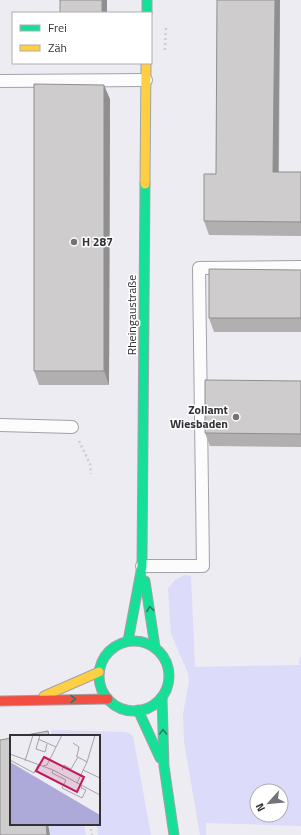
<svg xmlns="http://www.w3.org/2000/svg" width="301" height="835" font-family="'Titillium Web',sans-serif">
<rect width="100%" height="100%" fill="#ececf2"/>
<g fill="#dcdbf9" fill-rule="evenodd">
<path d="M184,575L191,576L195,667L299,665L300,657H301V826L206,823V835H200L184,742L183,714L189,682L188,673L171,634L170,621L168,588L175,580ZM257,791H281V815H257Z"/>
<path d="M51,730L126,732L133,736L151,835H98L97,824H99V736H52Z"/>
<path d="M48,824H84L86,835H50Z"/>
</g>
<g fill="none" stroke-linecap="round" stroke-linejoin="round">
<defs>
<g id="lane">
<path d="M0,81L146,80"/>
<path d="M0,425L72,427"/>
<path d="M142,566H203L199,268L301,267"/>
</g>
<g id="fast">
<path d="M147,0V13"/>
<path d="M145,581L155,647"/>
<path d="M128,641L142,566L145,184"/>
<circle cx="134" cy="676" r="35"/>
<path d="M162,697L164,766L174,835"/>
<path d="M138,710L160,758"/>
</g>
<g id="slow">
<path d="M145,184L146,63"/>
<path d="M44,696L99,672"/>
</g>
<path id="jam" d="M0,701L108,699"/>
</defs>
<use href="#lane" stroke="#a2a2a7" stroke-width="14"/>
<use href="#fast" stroke="#a2a2a7" stroke-width="11"/>
<use href="#slow" stroke="#a2a2a7" stroke-width="11"/>
<use href="#jam" stroke="#a2a2a7" stroke-width="11"/>
<g stroke="#cdcdce" stroke-width="2.5" stroke-dasharray="2 3" stroke-linecap="butt">
<path d="M165,50L166,25"/>
<path d="M79,441L90,464L91,474"/>
<path d="M90,824L92,835"/>
</g>
<use href="#lane" stroke="#fcfcfd" stroke-width="12"/>
<use href="#fast" stroke="#16e098" stroke-width="9"/>
<use href="#slow" stroke="#ffcf43" stroke-width="9"/>
<use href="#jam" stroke="#f24e42" stroke-width="9"/>
</g>
<g fill="#b1afb0">
<path d="M217,0H280L279,172H301V236L209,235L204,221L216,174Z"/>
<path d="M110,99L109,385H39L34,371Z"/>
<path d="M301,270V332H214L209,318Z"/>
<path d="M301,381V447L210,446L205,433Z"/>
</g>
<g fill="#908f90">
<rect x="102" y="0" width="5" height="13"/>
<path d="M275,0H280L278,186L273,172Z"/>
<path d="M104,85L110,99L109,385L104,371Z"/>
<path d="M46,824H48L50,835H47Z"/>
</g>
<g fill="#cecccd" stroke="#908f90">
<rect x="60" y="0" width="42" height="13"/>
<path d="M217,0H275L273,172H301V222L204,221V174H216Z"/>
<path d="M34,84L104,85V371H34Z"/>
<path d="M209,269L301,270V318H209Z"/>
<path d="M205,380L301,381V434L205,433Z"/>
<path d="M48,731L49,736H21Z"/>
<path d="M11,738V824H46L47,835H0V740Z"/>
</g>
<defs><path id="oneway-chevron" d="M-2-3.5L2.5 0L-2 3.5" fill="none" stroke-width="1.6" stroke-linecap="round" stroke-linejoin="round"/></defs>
<g stroke="#258063">
<use href="#oneway-chevron" transform="translate(150 609) rotate(-99)"/>
<use href="#oneway-chevron" transform="translate(73 699)"/>
<use href="#oneway-chevron" transform="translate(163 732) rotate(-92)"/>
</g>
<g fill="#737378" stroke="#fff" stroke-width="1.5">
<circle cx="74" cy="242" r="4"/>
<circle cx="236" cy="417" r="4"/>
</g>
<g text-anchor="middle" stroke-width="3" stroke-linejoin="round" paint-order="stroke">
<g font-size="12" font-weight="bold" fill="#323237" stroke="#fff" text-anchor="start">
<text x="82" y="246">H 287</text>
<text x="228" y="414" text-anchor="end">Zollamt<tspan x="228" dy="14">Wiesbaden</tspan></text>
</g>
<g font-size="12" fill="#323237" stroke="#fff">
<text transform="translate(132 315) rotate(-90)" y="4">Rheingaustraße</text>
</g>
</g>
<g transform="translate(10 735)">
<rect width="90" height="90" fill="#ececf2"/>
<path d="M0,27L90,80V90H0Z" fill="#adaad9"/>
<path fill="none" stroke="#adaad9" stroke-width="2" d="M0,65L19,90"/>
<path fill="none" stroke="#a2a2a7" stroke-width="1" d="M30,0L26,14L35,17L37,9M28,4L46,12M63,8L69,12L67,21M0,19L43,35L90,60M66,21L77,27L85,0M0,25L24,38L28,30M15,26L23,0M33,31L37,30L52,0M43,35L42,38L56,45L52,53L72,63L76,55L71,53L72,51M52,35L54,30L61,34L68,22M73,35L90,43M67,48L77,27"/>
<path fill="#c2185b" fill-opacity="0.15" stroke="#c2185b" stroke-width="2" d="M34,22L74,42L67,57L26,36Z"/>
<rect width="90" height="90" fill="none" stroke="#323237" stroke-width="2"/>
</g>
<rect x="12" y="12" width="140" height="52" fill="#ffffff" stroke="#adadaf"/>
<rect x="20" y="25" width="20" height="6" fill="#16e098" stroke="#adadaf"/>
<text x="48" y="32" font-size="12" fill="#323237">Frei</text>
<rect x="20" y="45" width="20" height="6" fill="#ffcf43" stroke="#adadaf"/>
<text x="48" y="52" font-size="12" fill="#323237">Zäh</text>
<g transform="translate(269 803) rotate(243)"><circle r="19" fill="#ffffff" stroke="#adadaf"/>
<path d="M0-3L7 15L0 10L-7 15Z" fill="#737378"/>
<text y="-6" font-size="11" font-weight="bold" text-anchor="middle" fill="#323237">N</text>
</g>
</svg>
